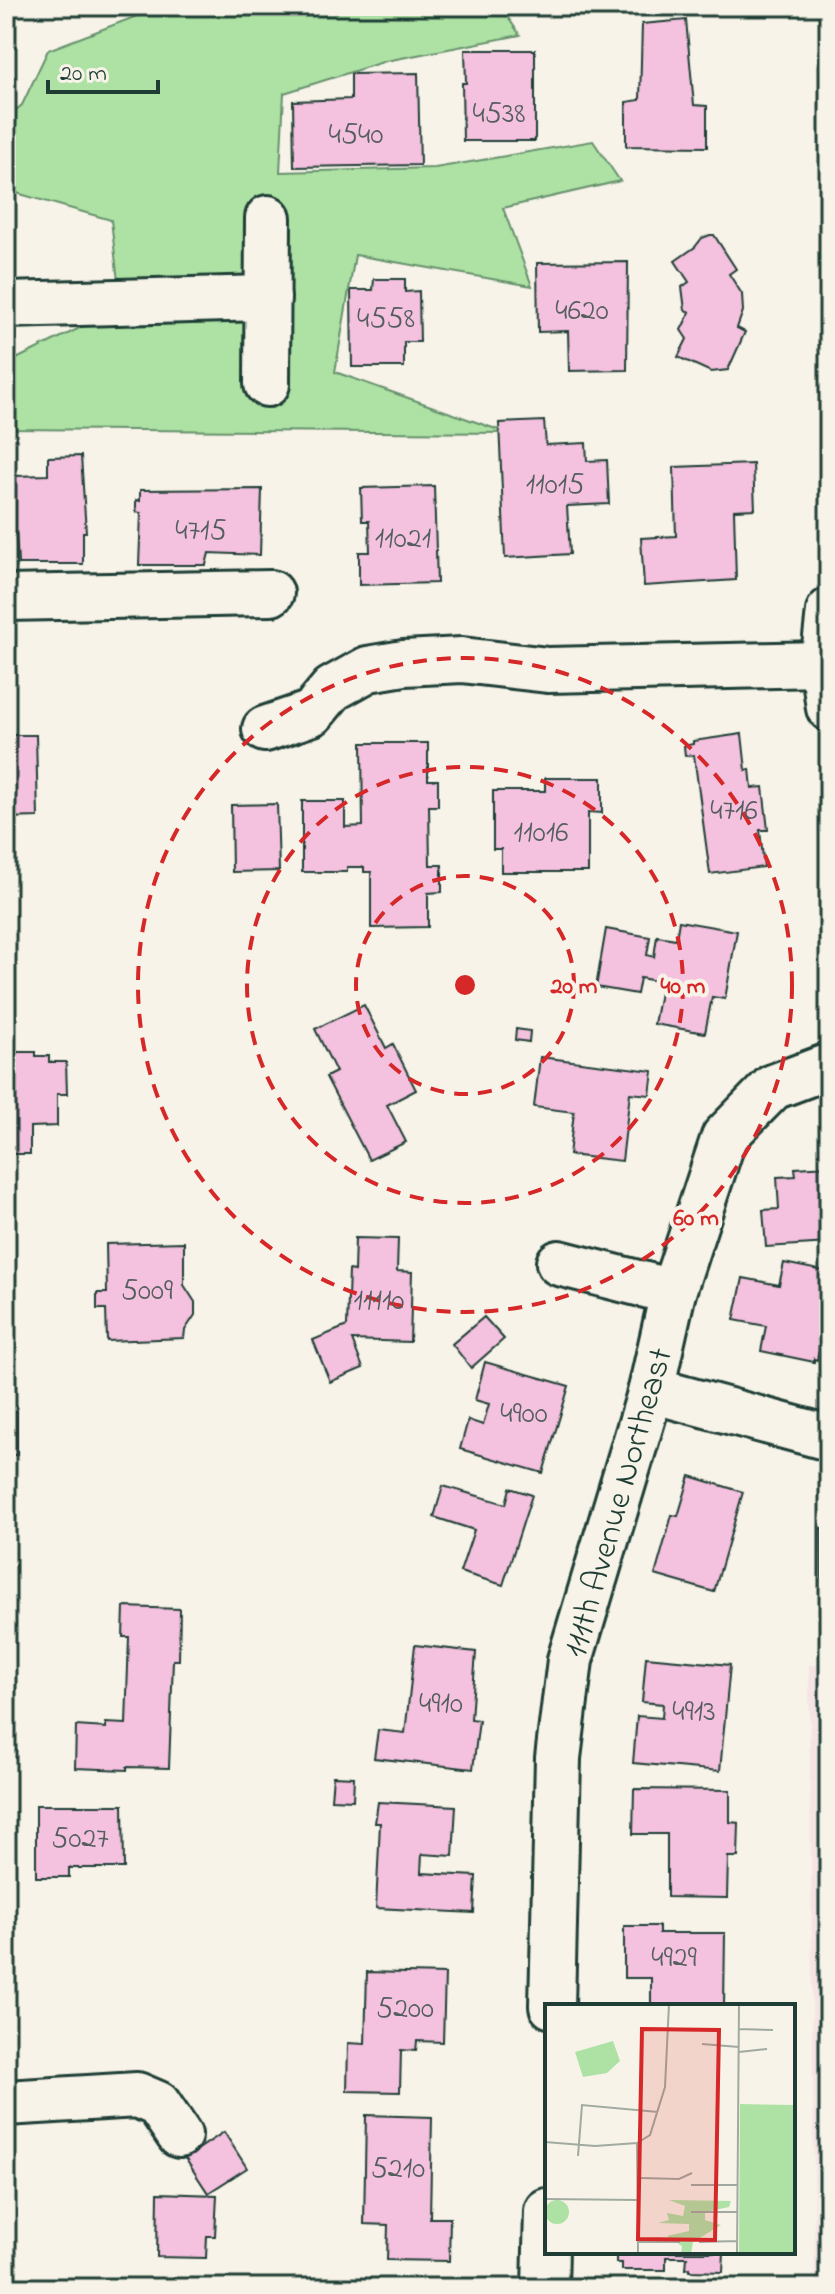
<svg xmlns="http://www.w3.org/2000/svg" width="835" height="2294" font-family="'Indie Flower',sans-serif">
<rect width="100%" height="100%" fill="#f7f3e8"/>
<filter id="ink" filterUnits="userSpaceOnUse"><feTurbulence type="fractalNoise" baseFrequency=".0125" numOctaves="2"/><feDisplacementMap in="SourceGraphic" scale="16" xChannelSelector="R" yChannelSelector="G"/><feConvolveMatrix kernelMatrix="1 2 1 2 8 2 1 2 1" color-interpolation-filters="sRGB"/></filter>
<g filter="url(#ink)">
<path fill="#f6e4e5" d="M809,1665H829V2288H815Z"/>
<path fill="#aee2a4" stroke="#66906c" stroke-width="2" d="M163,6H500L520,35L386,61L284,93L280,172L435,168L593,141L620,181L503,208L532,286L355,255L335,372L507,433L6,429V364L121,308L111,220L6,190V118L22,105L48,50Z"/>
<g fill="#f4c1de" stroke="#1f3d34" stroke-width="2">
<path d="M686,20L694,105L707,106V147L626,146V102L640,100L642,24Z"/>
<path d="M465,50H535V141H463L462,83H466Z"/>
<path d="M418,73L420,165L294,167L293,101L351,99V74Z"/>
<path d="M710,235H714L736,269L729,274L742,294L743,311L737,328L745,332L728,370L711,372L678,357L687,339L681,330L690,312L685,310L682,287L689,282L675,261L695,247L702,238Z"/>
<path d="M628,262L627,370L569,371L568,331L538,332L537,263Z"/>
<path d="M374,279H405V292L419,291L420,342H404V367H352L351,290H373Z"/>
<path d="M544,421L546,445L586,443L587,461L607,460L609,504L567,506L570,554L505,558L499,423Z"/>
<path d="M81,456L86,532H83V564H18L16,532H6V489H14V476L48,475V457Z"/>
<path d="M753,464L755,509L734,510L736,580L644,586L641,538L676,536L674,467Z"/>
<path d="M434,486L437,583L359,585V552H370L369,521H362L361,488Z"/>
<path d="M262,489L260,555L209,553L206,565H139L141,513L136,512V500L140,501V490Z"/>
<path d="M742,734L746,770L750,769L752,788L763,787L768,830H760L764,867L710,874L694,755L685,756L684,746L693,744V741Z"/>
<path d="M6,735H36L38,817L6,818Z"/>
<path d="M362,743H428V780H438V806H429L430,865H442V892L428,893V927L371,928V872H364V867H347V872H302V801H345V827L363,826Z"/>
<path d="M545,778H602V813L588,812V872H501V849H493V791H545Z"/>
<path d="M277,804L279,871L232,872L231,805Z"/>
<path d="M679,921L737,931L725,999L712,997L705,1033L654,1024L662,982L640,978L637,994L596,987L606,929L650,937L647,955L654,957L657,936L676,939Z"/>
<rect x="6" y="961" width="2" height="70"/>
<path d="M364,1005L386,1048L393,1044L416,1090L387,1105L406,1142L369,1160L326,1077L336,1072L315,1029Z"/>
<path d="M516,1029L530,1031L529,1042L515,1040Z"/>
<path d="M6,1052H36V1056H49V1062H66L67,1094H57V1126L30,1127V1154H6Z"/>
<path d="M540,1057L653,1071L650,1095L630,1093L622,1161L569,1155L574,1112L534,1107Z"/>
<path d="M829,1166V1243L766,1247L763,1210L779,1209L777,1177L796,1176L795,1168Z"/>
<path d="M355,1238L398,1239L397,1271L412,1272L410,1342L352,1340L363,1368L330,1382L313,1340L347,1326L349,1270L354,1271Z"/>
<path d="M184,1242V1285L195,1302V1315L185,1330L184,1338L107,1341L106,1309H97V1293H107L106,1244Z"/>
<path d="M784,1263L829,1272V1303L817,1360L814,1359V1362L761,1351L766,1326L734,1320L743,1278L779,1285Z"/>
<path d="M484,1317L504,1339L471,1368L452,1344Z"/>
<path d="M485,1362L569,1386L543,1473L460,1449L468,1420L483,1425L489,1404L475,1400Z"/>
<path d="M17,1411V1455H6V1412Z"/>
<path d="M690,1476L743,1492L714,1592L655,1575L672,1515L678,1516Z"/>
<path d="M443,1486L506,1504L510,1488L532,1495L503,1585L460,1572L474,1530L434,1517Z"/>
<rect x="6" y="1507" width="6" height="32"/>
<path d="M821,1528H829V1609H822Z"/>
<path d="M124,1607L180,1609L179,1660H173L169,1768L127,1767V1770L75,1768L76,1726L106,1728V1723L126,1724L129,1637H123Z"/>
<path d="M415,1645L476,1652L471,1719L479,1720L473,1769L374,1758L378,1730L405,1733Z"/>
<path d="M646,1657L730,1665L720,1771L633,1763L637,1716L662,1718L663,1704L642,1702Z"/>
<path d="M333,1776L354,1777L353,1800L331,1799Z"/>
<path d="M634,1789L730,1790V1822L739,1823L738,1857H728L727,1898L667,1897V1834H633Z"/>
<path d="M378,1802L456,1806L453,1856L422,1854L421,1873L476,1876L474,1913L376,1908L380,1823H375Z"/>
<path d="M36,1805H123L124,1868H69V1877H36Z"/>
<path d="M624,1926H659V1933H725L724,2006H651V1978H624Z"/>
<path d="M367,1972L445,1974L443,2042L417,2041L416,2051L401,2050L400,2092L347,2091L348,2043L365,2044Z"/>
<path d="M366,2115L432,2117L430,2218H450L449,2261L387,2260L388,2225L364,2224Z"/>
<path d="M224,2132L247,2168L208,2193L185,2158Z"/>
<path d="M158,2193L217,2195L215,2236H207L206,2258L157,2257Z"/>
<path d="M616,2252H724L723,2272L690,2271V2268L686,2269L687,2257H666V2270H622V2263H616Z"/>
</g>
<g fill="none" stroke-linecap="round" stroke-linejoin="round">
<defs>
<g id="minor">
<path d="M6,305L268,298"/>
<path d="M267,384L268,218"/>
<path d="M6,598L271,593"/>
<path d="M829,611L823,664L829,708"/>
<path d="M265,729L312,713L332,689L368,669L404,663L462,660L548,670L823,664"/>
<path d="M559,1263L673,1292"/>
<path d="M651,1390L829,1438"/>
<path d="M552,2006L558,1758L570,1660L651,1390L673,1292L724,1137L773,1087L829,1066"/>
<path d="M6,2103L137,2095L158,2104L179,2135"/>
<path d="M545,2288L547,2211"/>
</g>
</defs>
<use href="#minor" stroke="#1f3d34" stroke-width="50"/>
<use href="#minor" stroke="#f7f3e8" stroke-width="44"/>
</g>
</g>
<g fill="none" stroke="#d62828" stroke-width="4" stroke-dasharray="14 10">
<circle cx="465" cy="985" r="109"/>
<circle cx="465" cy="985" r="218"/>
<circle cx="465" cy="985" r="327"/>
</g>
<g text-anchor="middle" stroke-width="8" stroke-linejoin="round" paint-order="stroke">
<g font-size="30" fill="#545e5e">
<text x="499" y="122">4538</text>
<text x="356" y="143">4540</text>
<text x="582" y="319">4620</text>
<text x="386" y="327">4558</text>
<text x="555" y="493">11015</text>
<text x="201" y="539">4715</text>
<text x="403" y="547">11021</text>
<text x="734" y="819">4716</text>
<text x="541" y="841">11016</text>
<text x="147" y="1299">5009</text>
<text x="379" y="1309">11110</text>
<text x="524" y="1422">4900</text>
<text x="441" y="1712">4910</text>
<text x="694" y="1720">4913</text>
<text x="80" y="1847">5027</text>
<text x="674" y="1966">4929</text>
<text x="405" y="2017">5200</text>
<text x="398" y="2177">5210</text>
</g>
<g font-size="34" fill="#1f3d34" stroke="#f7f3e8">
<text transform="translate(616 1502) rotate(-74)" y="12">111th Avenue Northeast</text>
</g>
</g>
<g transform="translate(545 2004)">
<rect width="250" height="250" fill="#f7f3e8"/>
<path d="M68,37L75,57L62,69L38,73L30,48ZM195,100L250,101V250H194ZM0 208a12 12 0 1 1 24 0a12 12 0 1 1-24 0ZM124,196L186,197L184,203L160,208V216L176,221L148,238L146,250H136L137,242L122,232L144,227V220L113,219L124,216L122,209L138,212L140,202Z" fill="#aee2a4"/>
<path fill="none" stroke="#a1aaa0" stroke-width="2" d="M194,25L228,26M157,40L194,43M194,48L222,45M0,138L50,142L92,139L105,131L120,83L124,0M92,139L93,250M33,152L37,101L113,108M96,174L134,175L147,169M146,181H192M0,195L93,196M146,208H192M93,238H135M154,238L192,237M192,250L194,0"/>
<path fill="#d62828" fill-opacity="0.15" stroke="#d62828" stroke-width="4" d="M97,25L174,26L170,236L93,235Z"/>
<rect width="250" height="250" fill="none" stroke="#1f3d34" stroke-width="4"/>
</g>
<circle cx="465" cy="985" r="12" fill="#d62828" stroke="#f7f3e8" stroke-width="4"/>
<g font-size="24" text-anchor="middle" font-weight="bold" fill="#d62828" stroke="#f7f3e8" stroke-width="8" stroke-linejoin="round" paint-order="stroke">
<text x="574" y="993">20 m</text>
<text x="683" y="993">40 m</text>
<text x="696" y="1225">60 m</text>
</g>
<rect width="835" height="2294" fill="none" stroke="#f7f3e8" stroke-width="32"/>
<rect x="16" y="16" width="803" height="2262" fill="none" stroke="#1f3d34" stroke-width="3" filter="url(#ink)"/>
<path d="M48 80v12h110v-12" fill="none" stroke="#1f3d34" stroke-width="4"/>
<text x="60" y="80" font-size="24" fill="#1f3d34" stroke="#f7f3e8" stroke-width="6" paint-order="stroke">20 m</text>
</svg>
